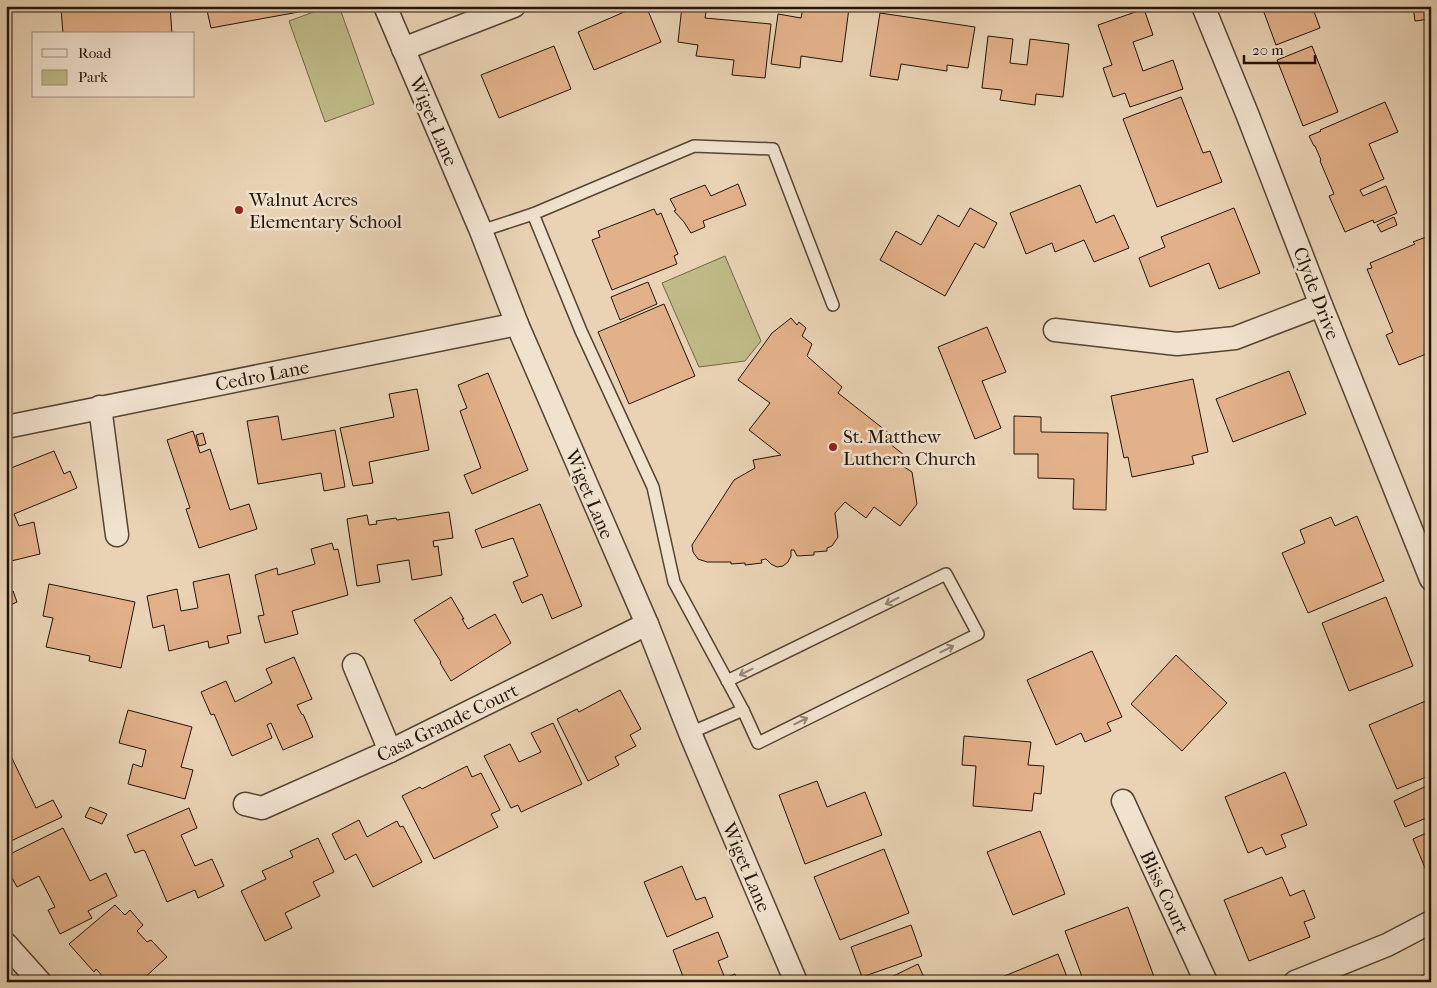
<svg xmlns="http://www.w3.org/2000/svg" width="1437" height="988" font-family="'IM FELL French Canon',serif">
<rect width="100%" height="100%" fill="#e9d3b4"/>
<filter id="stains"><feTurbulence type="fractalNoise" baseFrequency=".004" numOctaves="4"/><feColorMatrix values="0 0 0 0 .2 0 0 0 0 .09 0 0 0 0 .02 0 0 0 .5 -.17"/></filter>
<radialGradient id="worn" r=".72"><stop offset=".6" stop-color="#630" stop-opacity="0"/><stop offset="1" stop-color="#630" stop-opacity=".3"/></radialGradient>
<g fill="#bfba87" stroke="#716748">
<path d="M330,6H339L374,104L325,122L289,21Z"/>
<path d="M725,256L761,341L745,361L699,367L662,283Z"/>
</g>
<g fill="#e3b189" stroke="#23140a">
<path d="M79,6H170L172,34H63L61,8Z"/>
<path d="M206,6H315V9L211,28Z"/>
<path d="M638,6H646L661,42L594,70L578,32Z"/>
<path d="M682,6H707L705,18L771,24L765,78L732,75L734,60L696,56L698,45L678,42Z"/>
<path d="M809,6L849,8L842,62L801,56L800,68L771,64L778,14L801,18L803,8L809,9Z"/>
<path d="M1265,6H1312L1320,28L1276,45L1262,7Z"/>
<path d="M1413,6H1431V19L1415,21Z"/>
<path d="M1144,9L1153,35L1133,42L1143,71L1173,60L1183,89L1130,107L1125,93L1113,97L1103,68L1112,65L1098,25Z"/>
<path d="M880,13L975,27L968,68L947,65V71L901,64L898,80L870,76Z"/>
<path d="M988,36L1013,39L1010,63L1027,65L1030,39L1069,44L1063,97L1036,94L1035,105L1000,100L1002,90L982,88Z"/>
<path d="M554,46L571,89L499,118L481,75Z"/>
<path d="M1312,46L1338,112L1303,126L1277,60Z"/>
<path d="M1181,97L1203,153L1210,151L1222,182L1157,207L1123,119Z"/>
<path d="M1385,102L1398,132L1369,144L1384,179L1360,190L1363,196L1386,186L1397,213L1374,223L1373,220L1345,232L1329,196L1334,194L1320,161L1321,160L1315,146H1314L1309,136L1321,131L1320,130Z"/>
<path d="M738,184L746,205L703,221L705,227L691,233L684,222L674,211L676,210L670,199L705,185L711,196Z"/>
<path d="M1080,185L1096,223L1114,215L1129,248L1094,262L1084,240L1055,252L1052,243L1026,254L1010,213Z"/>
<path d="M970,208L997,223L984,248L975,243L945,296L880,260L896,231L921,245L938,215L959,227Z"/>
<path d="M1234,208L1260,273L1219,289L1209,263L1150,287L1139,258L1165,247L1161,237Z"/>
<path d="M654,209L657,215L661,213L678,254L674,256L677,264L612,290L592,240L600,237L598,231Z"/>
<path d="M1394,217L1397,225L1381,232L1377,225Z"/>
<path d="M1431,235V266L1426,269L1431,281V352L1399,365L1386,335L1393,332L1367,269L1372,268L1370,263L1415,244L1413,242Z"/>
<path d="M648,282L657,304L620,320L611,297Z"/>
<path d="M664,304L695,376L629,404L598,332Z"/>
<path d="M791,318L797,325L799,322L806,328L802,336L812,344L807,356L842,387L838,393L890,434L885,440L904,455L898,463L912,472L917,504L900,526L874,507L866,518L845,502L835,513L838,537L832,546L827,548V551L814,552V555L797,556L794,550H791V556L788,562L783,566L777,567L771,564L766,559L761,560L762,563L745,565V563L731,564V562H707L698,559L693,552L692,545L734,480L755,468L753,460L781,455L749,430L770,403L738,380L772,333Z"/>
<path d="M987,327L1006,372L982,381L1001,428L975,439L938,347Z"/>
<path d="M1289,371L1306,414L1233,442L1216,399Z"/>
<path d="M488,373L528,470L472,494L464,475L481,468L460,411L467,408L458,385Z"/>
<path d="M1193,379L1208,452L1192,456L1194,464L1132,477L1128,457L1124,458L1111,396Z"/>
<path d="M417,389L429,450L369,462L373,483L353,486L340,428L394,417L389,394Z"/>
<path d="M278,416L282,440L335,430L345,487L324,491L321,473L258,484L247,421Z"/>
<path d="M1014,416L1041,417V432L1108,433L1106,510L1073,509L1074,479L1038,478V454H1014Z"/>
<path d="M193,431L200,453L210,449L230,510L249,504L257,529L199,548L186,509L190,508L167,440Z"/>
<path d="M203,433L206,444L199,446L196,435Z"/>
<path d="M54,451L64,474L70,471L77,488L14,514L19,526L34,522L40,554L7,562L6,470Z"/>
<path d="M540,504L582,606L552,619L542,594L522,603L513,582L528,576L513,538L482,548L475,530Z"/>
<path d="M449,512L453,538L433,541L434,547L438,546L442,575L412,580L409,560L377,565L380,582L357,586L347,519L367,515L369,525L377,524L376,521L396,518L397,520Z"/>
<path d="M1357,516L1384,581L1308,613L1282,553L1305,543L1300,530L1331,517L1335,526Z"/>
<path d="M332,543L334,550L338,549L348,595L292,611L298,634L265,643L258,616L264,615L255,575L277,568L278,575L315,564L311,549Z"/>
<path d="M229,574L241,633L227,636L229,643L209,648L208,641L169,651L164,625L153,628L147,596L177,589L181,611L198,608L193,582Z"/>
<path d="M49,584L135,602L121,668L89,661L90,656L46,647L53,618L43,616Z"/>
<path d="M13,591L17,602L6,607V594Z"/>
<path d="M451,597L464,619H462L468,629L495,614L511,643L451,681L440,663L441,662L414,620Z"/>
<path d="M1386,597L1413,666L1349,691L1322,623Z"/>
<path d="M1092,651L1122,717L1107,723L1111,731L1085,742L1081,733L1056,745L1027,680Z"/>
<path d="M1176,655L1227,703L1182,751L1131,704Z"/>
<path d="M294,657L312,699L297,705L302,715L303,714L313,737L283,750L271,723L267,725L272,738L232,756L214,714L211,715L201,692L226,681L235,702L272,683L266,669Z"/>
<path d="M620,690L641,729L630,735L636,746L615,757L619,765L588,781L557,719L577,709L579,712Z"/>
<path d="M1428,700L1431,706V775L1397,789L1369,725Z"/>
<path d="M128,710L192,727L181,767L193,770L185,799L128,784L133,764L142,767L146,750L119,743Z"/>
<path d="M553,723L582,784L521,812L518,805L511,808L484,756L510,744L519,762L541,752L531,733Z"/>
<path d="M964,736L1031,742L1028,765L1044,766L1041,794L1034,793L1032,811L973,806L976,766L962,765Z"/>
<path d="M8,750L36,808L53,800L62,817L11,841L6,831V751Z"/>
<path d="M467,766L472,777L481,773L500,810L491,814L498,827L434,859L402,796L420,787L422,789Z"/>
<path d="M1285,772L1307,825L1281,835L1286,847L1266,855L1262,847L1248,853L1225,797Z"/>
<path d="M817,781L827,807L865,792L882,835L805,864L779,795Z"/>
<path d="M1431,784V816L1405,827L1394,801Z"/>
<path d="M90,807L107,814L102,824L85,817Z"/>
<path d="M189,808L197,828L181,835L195,866L212,859L224,886L198,898L195,890L167,902L145,851L143,850L135,853L127,835Z"/>
<path d="M359,820L367,837L397,821L400,827L403,826L422,862L373,887L356,854L345,860L332,834Z"/>
<path d="M63,828L90,881L106,873L117,896L88,911L92,918L60,934L48,910L55,907L39,876L17,887L6,867V856Z"/>
<path d="M1040,831L1065,894L1013,915L987,852Z"/>
<path d="M1431,831V874L1428,875L1413,839Z"/>
<path d="M318,838L334,872L313,882L320,896L285,913L292,928L265,941L241,891L266,879L262,871L293,857L290,851Z"/>
<path d="M884,849L909,913L840,940L814,877Z"/>
<path d="M682,866L696,900L705,897L713,917L667,937L644,882Z"/>
<path d="M1282,877L1290,896L1304,890L1315,918L1304,922L1310,937L1249,961L1224,900Z"/>
<path d="M115,905L125,915L130,910L143,925L137,931L147,942L151,940L167,957L142,980L144,982H104L106,980L96,969L94,972L69,944Z"/>
<path d="M1128,907L1156,982H1084L1065,931Z"/>
<path d="M911,925L922,956L862,977L851,947Z"/>
<path d="M718,932L728,957L718,961L725,978L735,974L738,982H685L673,950Z"/>
<path d="M1058,954L1069,982H990Z"/>
<path d="M918,964L926,982H881Z"/>
<path d="M1431,972V982H1408Z"/>
</g>
<g fill="none" stroke-linecap="round" stroke-linejoin="round">
<defs>
<g id="service">
<path d="M533,214L581,331L653,487L674,582L743,710L758,743L978,634L946,574L727,681"/>
<path d="M481,231L533,214L694,146L773,149L833,305"/>
<path d="M690,733L743,710"/>
</g>
<g id="minor">
<path d="M385,6L481,231L517,324L647,624L690,733L796,982"/>
<path d="M1203,6L1248,116L1321,305L1431,579"/>
<path d="M403,49L514,6"/>
<path d="M1055,330L1177,344L1235,338L1321,305"/>
<path d="M100,407L117,535"/>
<path d="M6,427L517,324"/>
<path d="M354,665L390,751"/>
<path d="M1123,801L1206,982"/>
<path d="M245,804L262,808L390,751L647,624"/>
<path d="M6,944L40,982"/>
<path d="M1295,982L1387,945L1431,922"/>
</g>
</defs>
<use href="#service" stroke="#544434" stroke-width="14"/>
<use href="#minor" stroke="#544434" stroke-width="25"/>
<use href="#service" stroke="#f1e2ce" stroke-width="11"/>
<use href="#minor" stroke="#f1e2ce" stroke-width="22"/>
</g>
<defs><path id="oneway-shaft" d="M-6 0H5M1.5-3L5.5 0L1.5 3" fill="none" stroke-width="1.6" stroke-linecap="round" stroke-linejoin="round" transform="scale(1.25)"/></defs>
<g stroke="#948576">
<use href="#oneway-shaft" transform="translate(892 601) rotate(154)"/>
<use href="#oneway-shaft" transform="translate(947 649) rotate(-26)"/>
<use href="#oneway-shaft" transform="translate(746 672) rotate(154)"/>
<use href="#oneway-shaft" transform="translate(801 721) rotate(-26)"/>
</g>
<g fill="#8f2418" stroke="#f1e2ce" stroke-width="2">
<circle cx="239" cy="210" r="5"/>
<circle cx="833" cy="447" r="5"/>
</g>
<g text-anchor="middle" stroke-width="5" stroke-linejoin="round" paint-order="stroke">
<g font-size="19" fill="#23140a" stroke="#f1e2ce">
<text transform="translate(434 121) rotate(67)" y="7">Wiget Lane</text>
<text transform="translate(1317 293) rotate(69)" y="7">Clyde Drive</text>
<text transform="translate(262 375) rotate(-11)" y="7">Cedro Lane</text>
<text transform="translate(590 494) rotate(67)" y="7">Wiget Lane</text>
<text transform="translate(447 722) rotate(-26)" y="7">Casa Grande Court</text>
<text transform="translate(747 867) rotate(67)" y="7">Wiget Lane</text>
<text transform="translate(1165 892) rotate(65)" y="7">Bliss Court</text>
</g>
<g font-size="19" fill="#23140a" stroke="#f1e2ce" text-anchor="start">
<text x="249" y="206">Walnut Acres<tspan x="249" dy="22">Elementary School</tspan></text>
<text x="843" y="443">St. Matthew<tspan x="843" dy="22">Luthern Church</tspan></text>
</g>
</g>
<rect width="1437" height="988" fill="none" stroke="#e9d3b4" stroke-width="25"/>
<rect x="8" y="8" width="1422" height="973" fill="none" stroke="#23140a" stroke-width="2.5"/>
<rect x="12" y="12" width="1412" height="963" fill="none" stroke="#23140a"/>
<rect x="32" y="32" width="162" height="65" fill="#f1e2ce" stroke="#9f9080"/>
<rect x="42" y="49" width="25" height="8" fill="#f1e2ce" stroke="#9f9080"/>
<text x="78" y="58" font-size="15" fill="#23140a">Road</text>
<rect x="42" y="70" width="25" height="15" fill="#bfba87" stroke="#9f9080"/>
<text x="78" y="82" font-size="15" fill="#23140a">Park</text>
<path d="M1244 55v8h71v-8" fill="none" stroke="#23140a" stroke-width="2.5"/>
<text x="1252" y="55" font-size="15" fill="#23140a" stroke="#f1e2ce" stroke-width="4" paint-order="stroke">20 m</text>
<rect width="100%" height="100%" filter="url(#stains)"/>
<rect width="100%" height="100%" fill="url(#worn)"/>
</svg>
